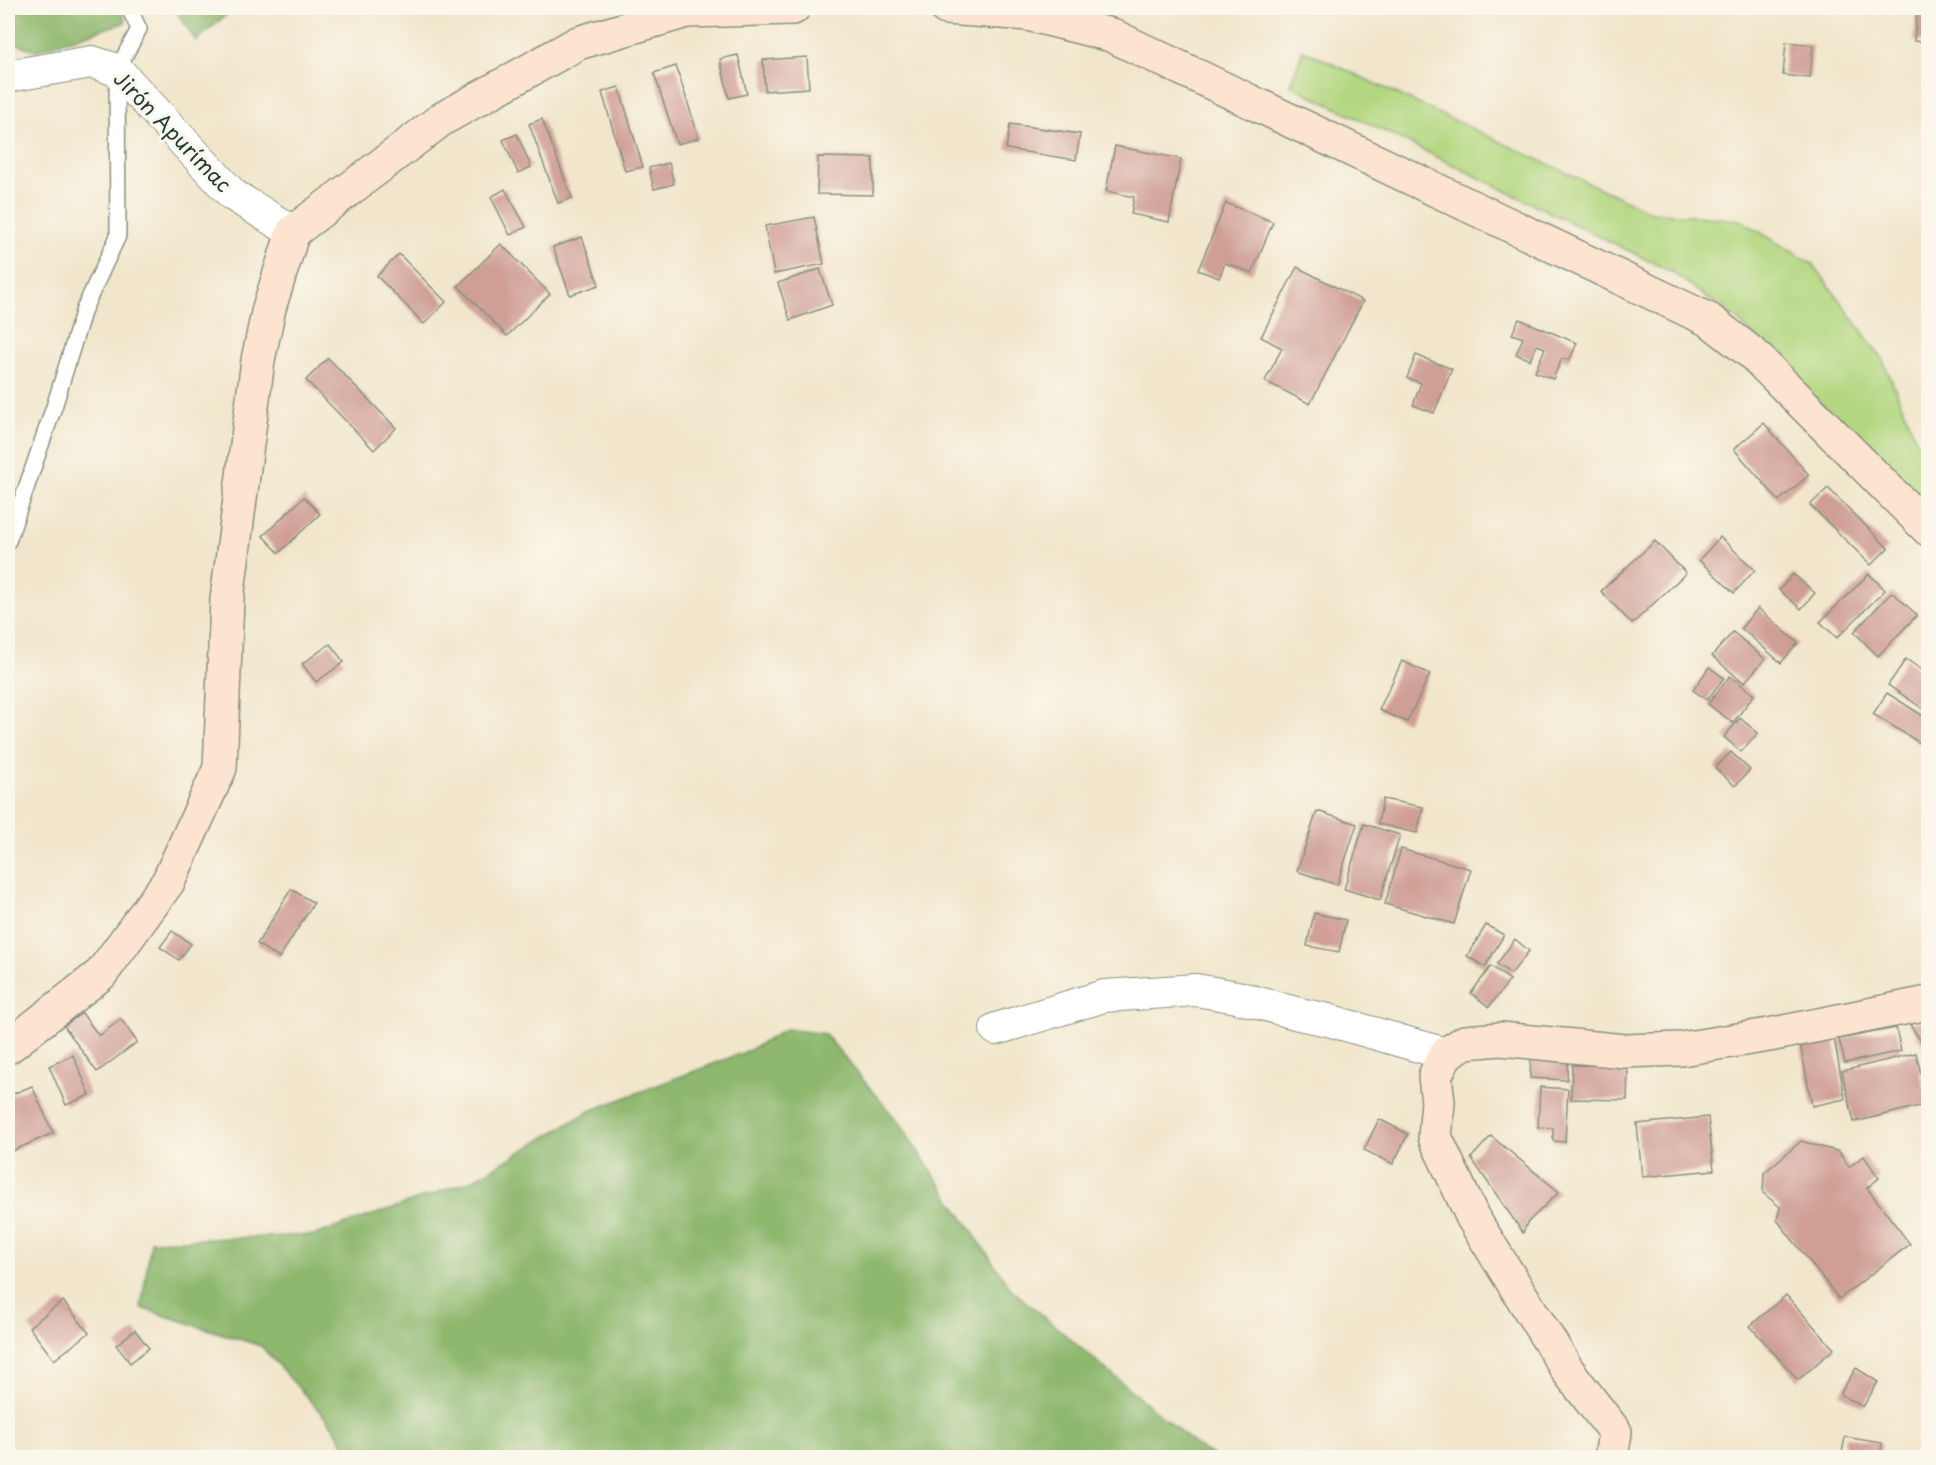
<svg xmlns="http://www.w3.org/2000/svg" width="1936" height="1465" font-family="'Playpen Sans',sans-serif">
<rect width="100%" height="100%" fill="#fbf7ec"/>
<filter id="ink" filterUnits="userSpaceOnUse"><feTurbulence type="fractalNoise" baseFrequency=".0167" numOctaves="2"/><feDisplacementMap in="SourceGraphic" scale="12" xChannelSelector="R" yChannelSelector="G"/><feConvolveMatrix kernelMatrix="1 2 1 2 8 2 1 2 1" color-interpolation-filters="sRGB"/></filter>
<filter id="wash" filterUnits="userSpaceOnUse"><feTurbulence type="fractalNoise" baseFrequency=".008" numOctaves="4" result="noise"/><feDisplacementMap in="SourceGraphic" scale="24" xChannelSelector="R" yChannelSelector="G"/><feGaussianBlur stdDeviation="1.35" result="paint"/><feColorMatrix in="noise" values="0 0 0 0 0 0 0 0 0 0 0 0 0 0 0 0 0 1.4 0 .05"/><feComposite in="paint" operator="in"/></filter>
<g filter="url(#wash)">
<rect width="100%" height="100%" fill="#f1e6cb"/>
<path fill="#b3d780" stroke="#698a5a" stroke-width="1.5" d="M1303,50L1651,212L1740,220L1814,265L1883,360L1928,468V512L1741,323L1672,272L1290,85Z"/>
<g fill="#8eb86e" stroke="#567a51" stroke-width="1.5">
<path d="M8,8H120L126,22L35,51L8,40Z"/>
<path d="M174,8H211L226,15L196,41Z"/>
<path d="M786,1029L825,1034L899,1123L1011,1289L1198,1447L1216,1457H352L332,1425L261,1346L141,1308L151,1241L315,1235L471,1181L590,1111L750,1050Z"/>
</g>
<g id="blocks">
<g fill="#cf9e94">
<path d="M1917,10L1928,11V42L1914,41Z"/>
<path d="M1786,42L1813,45L1810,78L1783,75Z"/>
<path d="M738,55L747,94L729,98L720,59Z"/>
<path d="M807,57L809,88L765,91L763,60Z"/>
<path d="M676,66L699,138L677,144L654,73Z"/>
<path d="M619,87L643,167L625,171L602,92Z"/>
<path d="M542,119L572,198L558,203L529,124Z"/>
<path d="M1010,124L1080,134L1076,160L1006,149Z"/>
<path d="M517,134L531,167L518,173L503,140Z"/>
<path d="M1115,146L1181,159L1169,222L1131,214L1134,197L1106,191Z"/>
<path d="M818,157L873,158V195L817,194Z"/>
<path d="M669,163L674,184L654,189L649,168Z"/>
<path d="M505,189L526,227L510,235L491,197Z"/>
<path d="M1226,203L1273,222L1252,273L1225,263L1219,278L1198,270Z"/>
<path d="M814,217L824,264L774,274L765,226Z"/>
<path d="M582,237L599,285L570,295L553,247Z"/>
<path d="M501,244L550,294L507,336L458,286Z"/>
<path d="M399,254L446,302L424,324L377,276Z"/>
<path d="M1297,267L1363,301L1310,404L1265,381L1282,348L1261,337Z"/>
<path d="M820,269L832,305L790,320L778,283Z"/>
<path d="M1519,319L1577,343L1569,361L1562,358L1553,379L1535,372L1545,348L1537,345L1530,360L1516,354L1523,338L1512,334Z"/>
<path d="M1416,355L1452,369L1434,413L1413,405L1421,383L1407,378Z"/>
<path d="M328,358L396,428L374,450L306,380Z"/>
<path d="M1764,423L1809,475L1779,501L1734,449Z"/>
<path d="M1828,488L1888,548L1871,565L1810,505Z"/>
<path d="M304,497L320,514L279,553L263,536Z"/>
<path d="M1720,537L1755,570L1734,593L1699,560Z"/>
<path d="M1655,541L1686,573L1632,624L1601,591Z"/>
<path d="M1793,574L1815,593L1801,609L1779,590Z"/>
<path d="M1869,574L1885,590L1837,638L1820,622Z"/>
<path d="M1892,592L1917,615L1878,656L1854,632Z"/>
<path d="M1758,608L1798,643L1781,663L1741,628Z"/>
<path d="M1733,632L1765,659L1744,683L1712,656Z"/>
<path d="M330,644L344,662L316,682L302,664Z"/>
<path d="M1906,659L1928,674V712L1888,685Z"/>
<path d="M1402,661L1430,674L1407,722L1379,710Z"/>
<path d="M1709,667L1724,678L1707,700L1693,690Z"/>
<path d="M1730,676L1754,695L1733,723L1708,704Z"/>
<path d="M1887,693L1928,719V748L1873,714Z"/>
<path d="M1740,718L1758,733L1741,752L1724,737Z"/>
<path d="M1731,752L1750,770L1735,786L1715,768Z"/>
<path d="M1383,799L1423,807L1417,833L1378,824Z"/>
<path d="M1317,811L1357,824L1337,885L1297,871Z"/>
<path d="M1364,824L1400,835L1380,900L1344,889Z"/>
<path d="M1401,849L1471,869L1454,924L1385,904Z"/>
<path d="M291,889L314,903L279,958L257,944Z"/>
<path d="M1314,913L1346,920L1339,952L1307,946Z"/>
<path d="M1486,925L1504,935L1485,967L1467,956Z"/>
<path d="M172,931L191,944L179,960L160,947Z"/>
<path d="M1515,939L1529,951L1511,974L1497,964Z"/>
<path d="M1491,966L1510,980L1489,1007L1471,993Z"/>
<path d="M82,1013L99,1036L121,1019L137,1042L97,1072L64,1026Z"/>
<path d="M1928,1021V1052L1909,1023Z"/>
<path d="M1896,1028L1901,1051L1845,1063L1839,1039Z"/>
<path d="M1833,1032L1845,1099L1812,1106L1799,1038Z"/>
<path d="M1531,1053L1568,1055L1567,1080L1530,1078Z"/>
<path d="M1916,1053L1928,1104L1854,1122L1842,1071Z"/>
<path d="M73,1055L90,1095L66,1105L49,1066Z"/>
<path d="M1572,1065L1628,1066L1627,1100L1571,1099Z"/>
<path d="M32,1086L53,1133L10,1152L8,1147V1096Z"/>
<path d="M1540,1087L1568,1089L1565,1142L1553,1141V1128L1538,1127Z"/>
<path d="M1708,1117L1714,1170L1642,1177L1637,1124Z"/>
<path d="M1379,1119L1408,1134L1393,1164L1364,1150Z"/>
<path d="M1491,1136L1559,1192L1527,1223L1523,1233L1471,1158Z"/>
<path d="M1801,1141L1839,1152L1849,1167L1864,1156L1879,1178L1867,1188L1910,1244L1839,1299L1777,1220L1780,1207L1763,1193L1764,1173Z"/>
<path d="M1786,1295L1834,1349L1798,1380L1750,1326Z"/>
<path d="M63,1301L89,1333L54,1360L29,1327Z"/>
<path d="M135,1330L149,1348L130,1363L116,1345Z"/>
<path d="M1856,1368L1878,1382L1863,1407L1840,1394Z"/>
<path d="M1845,1437L1882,1443L1880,1458H1841Z"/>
</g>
</g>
</g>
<g filter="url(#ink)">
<use href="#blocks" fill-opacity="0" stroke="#889280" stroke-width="1.5"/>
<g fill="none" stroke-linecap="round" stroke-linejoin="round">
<defs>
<path id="lane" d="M8,541L55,404L84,309L118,236L117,70L139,29L129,8"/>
<g id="street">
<path d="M8,76L92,62L117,70L233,195L293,232"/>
<path d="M996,1029L1104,996L1196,990L1237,997L1299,1014L1328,1020L1446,1054"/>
</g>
<g id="secondary">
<path d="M946,8L1028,14L1111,35L1709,320L1753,354L1928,529"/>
<path d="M8,1047L101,974L168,882L220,768L227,599L258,360L269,308L293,232L442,119L578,43L687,11L793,8"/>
<path d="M1611,1458L1615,1432L1568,1371L1473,1218L1435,1137L1438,1102L1435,1076L1446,1054L1465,1042L1501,1039L1625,1051L1681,1049L1769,1035L1928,1003"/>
</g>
</defs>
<use href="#lane" stroke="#889280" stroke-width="18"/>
<use href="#street" stroke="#889280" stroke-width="34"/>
<use href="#secondary" stroke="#889280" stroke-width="36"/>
<use href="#lane" stroke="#fff" stroke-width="15"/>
<use href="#street" stroke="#fff" stroke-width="32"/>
<use href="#secondary" stroke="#fde4d1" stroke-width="33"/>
</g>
</g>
<g text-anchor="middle" stroke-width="6" stroke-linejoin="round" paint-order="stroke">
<g font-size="21" fill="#1f3d34" stroke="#fbf7ec">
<text transform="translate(172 132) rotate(46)" y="7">Jirón Apurímac</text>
</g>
</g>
<rect width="1936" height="1465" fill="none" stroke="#fbf7ec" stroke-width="30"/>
</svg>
